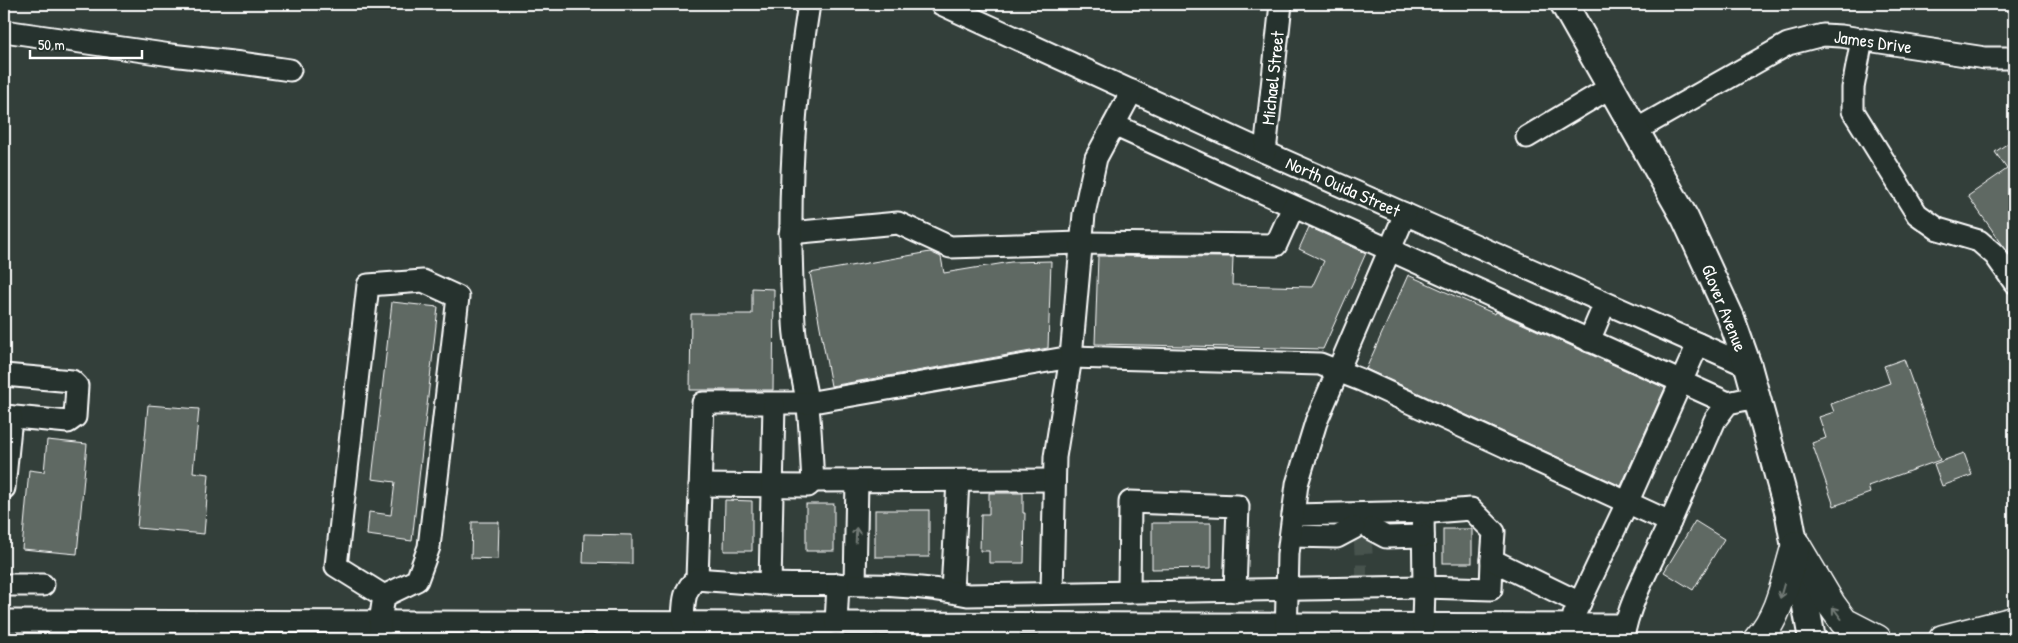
<svg xmlns="http://www.w3.org/2000/svg" width="2018" height="643" font-family="'Patrick Hand',sans-serif">
<rect width="100%" height="100%" fill="#333f3a"/>
<filter id="ink" filterUnits="userSpaceOnUse"><feTurbulence type="fractalNoise" baseFrequency=".02" numOctaves="2"/><feDisplacementMap in="SourceGraphic" scale="10" xChannelSelector="R" yChannelSelector="G"/><feConvolveMatrix kernelMatrix="1 2 1 2 8 2 1 2 1" color-interpolation-filters="sRGB"/></filter>
<g filter="url(#ink)">
<g fill="#5f6964" stroke="#fff">
<path d="M2014,139V261L1968,196L2007,169L1995,152Z"/>
<path d="M1309,227L1366,253L1323,349L1095,344L1098,256L1233,257L1232,285L1312,287L1324,261L1299,249Z"/>
<path d="M930,252L941,257L944,273L1011,262L1051,261L1048,348L831,386L810,273Z"/>
<path d="M1408,275L1495,314L1496,312L1665,388L1621,486L1366,369Z"/>
<path d="M752,288L774,289L773,390H690L691,314H752Z"/>
<path d="M392,302L438,307L412,541L367,535L369,512L391,515L395,482L372,479Z"/>
<path d="M1904,359L1940,460L1868,486L1870,493L1834,506L1812,443L1826,438L1819,417L1834,412L1831,404L1890,383L1884,366Z"/>
<path d="M148,405L199,409L193,472L209,474L204,534L137,528Z"/>
<path d="M47,440L87,444L77,554L22,549L29,470L44,472Z"/>
<path d="M1964,453L1972,475L1942,486L1934,464Z"/>
<path d="M989,493H1023V513H1025L1024,563H989V551H980L981,514H989Z"/>
<path d="M725,500L752,501V551H724Z"/>
<rect x="806" y="504" width="28" height="47"/>
<rect x="875" y="510" width="54" height="47"/>
<path d="M1695,521L1724,539L1693,590L1664,572Z"/>
<path d="M472,522H499L498,559L471,558Z"/>
<path d="M1152,523H1211V568L1152,569Z"/>
<rect x="1443" y="529" width="29" height="34"/>
<path d="M584,534L632,535V564L583,563Z"/>
</g>
<g fill="none" stroke-linecap="round" stroke-linejoin="round">
<g stroke="#47524e" stroke-width="21" stroke-dasharray="21 11" stroke-linecap="butt">
<path d="M1354,544L1372,543"/>
<path d="M1356,575H1367"/>
</g>
<defs>
<g id="minor">
<path d="M941,4L1265,152L1748,366"/>
<path d="M4,31L171,55L241,63L290,70"/>
<path d="M1862,39L1853,88V111L1917,214L1938,229L1979,241L1995,255L2014,282"/>
<path d="M1114,125L1728,403"/>
<path d="M1636,130L1788,44L1823,35L1841,36L1985,58H2014"/>
<path d="M1527,137L1611,87"/>
<path d="M1265,152L1281,4"/>
<path d="M790,233L898,223L950,247L1080,243L1276,245L1293,207"/>
<path d="M1589,341L1605,303"/>
<path d="M4,375L72,381L77,386L75,417L68,422L4,416"/>
<path d="M813,481L1054,480"/>
<path d="M700,485L808,486L813,481C811,454 811,427 807,401C803,375 795,349 794,322C787,216 792,109 809,4"/>
<path d="M4,488L11,417"/>
<path d="M1423,512L1424,587L1491,589L1492,560"/>
<path d="M1293,515L1432,512L1471,509L1494,532L1492,560L1580,603"/>
<path d="M1371,529L1386,537L1423,536"/>
<path d="M1291,536L1337,537L1354,528"/>
<path d="M697,579L703,403H807L1071,357L1320,364L1361,380L1670,522L1715,420L1728,403L1756,397"/>
<path d="M770,584L774,404"/>
<path d="M855,584L857,481"/>
<path d="M4,585H43"/>
<path d="M952,591L958,481"/>
<path d="M1129,592L1130,502L1238,506L1235,591"/>
<path d="M1052,593L1055,457L1071,357L1084,214L1096,158L1132,91"/>
<path d="M1574,615L1627,503L1698,344"/>
<path d="M4,621L1624,625"/>
<path d="M683,623C684,606 682,590 697,579C721,581 745,583 769,584C836,586 903,581 968,595L1424,587L1423,624"/>
<path d="M836,624L838,584"/>
<path d="M380,639V622L384,596L417,580L429,547L458,297L423,281L368,285L336,566L384,596"/>
<path d="M1286,639L1288,554L1297,484L1316,422L1405,214"/>
<path d="M1623,639C1627,604 1655,556 1670,522"/>
</g>
<path id="major" d="M1564,4L1685,218L1731,318L1748,366L1789,515L1812,639"/>
<g id="highway">
<path d="M1796,545L1831,604L1844,622L1877,639"/>
<path d="M1758,639C1781,614 1786,576 1796,545"/>
<path d="M1943,639L2014,621"/>
</g>
</defs>
<use href="#minor" stroke="#fff" stroke-width="25"/>
<use href="#major" stroke="#fff" stroke-width="30"/>
<use href="#highway" stroke="#fff" stroke-width="31"/>
<use href="#minor" stroke="#26332d" stroke-width="21"/>
<use href="#major" stroke="#26332d" stroke-width="26"/>
<use href="#highway" stroke="#26332d" stroke-width="28"/>
</g>
<defs><path id="oneway-shaft" d="M-6 0H5M1.5-3L5.5 0L1.5 3" fill="none" stroke-width="1.6" stroke-linecap="round" stroke-linejoin="round" transform="scale(1.25)"/></defs>
<g stroke="#727a76">
<use href="#oneway-shaft" transform="translate(856 535) rotate(-88)"/>
<use href="#oneway-shaft" transform="translate(1782 591) rotate(106)"/>
<use href="#oneway-shaft" transform="translate(1837 613) rotate(-127)"/>
</g>
</g>
<g text-anchor="middle" stroke-width="4" stroke-linejoin="round" paint-order="stroke">
<g font-size="18" fill="#fff" stroke="#26332d">
<text transform="translate(1873 42) rotate(8)" y="6">James Drive</text>
<text transform="translate(1273 78) rotate(-84)" y="6">Michael Street</text>
<text transform="translate(1343 187) rotate(24)" y="6">North Ouida Street</text>
<text transform="translate(1724 308) rotate(68)" y="6">Glover Avenue</text>
</g>
</g>
<rect width="2018" height="643" fill="none" stroke="#26332d" stroke-width="20"/>
<rect x="10" y="10" width="1998" height="623" fill="none" stroke="#fff" stroke-width="2" filter="url(#ink)"/>
<path d="M30 50v8h112v-8" fill="none" stroke="#ffffff" stroke-width="2.5"/>
<text x="38" y="50" font-size="15" fill="#ffffff" stroke="#26332d" stroke-width="4" paint-order="stroke">50 m</text>
</svg>
